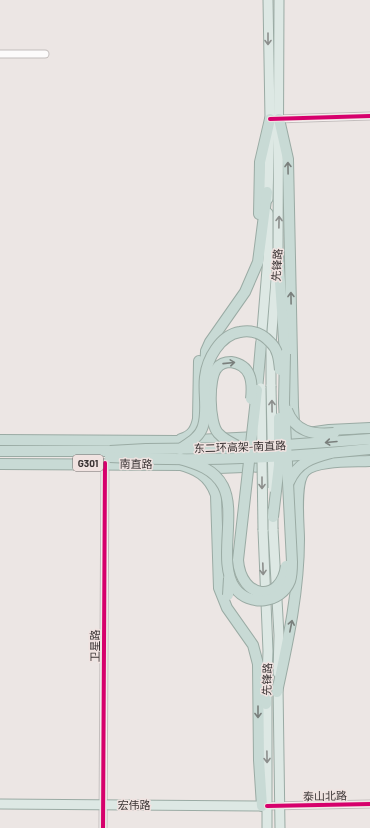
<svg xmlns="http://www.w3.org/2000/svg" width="370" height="828" font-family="Barlow,'Noto Sans SC',sans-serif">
<rect width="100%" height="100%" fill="#ece6e4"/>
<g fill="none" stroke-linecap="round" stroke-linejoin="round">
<defs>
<g id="minor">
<path d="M0,54H45"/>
<path d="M276,119L370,116"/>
<path d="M267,806L370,804"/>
<path d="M103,828L105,463"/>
</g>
<g id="major">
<path d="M268,199L270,119L268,0"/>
<path d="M278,259L279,0"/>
<path d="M261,342L268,257V213"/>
<path d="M271,386V345L276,278"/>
<path d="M273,529L279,635L278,673"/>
<path d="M263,530L268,651L267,679"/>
<path d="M278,685L280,828"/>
<path d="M267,697V828"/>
<path d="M0,804L267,806"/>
</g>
<g id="highway">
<path d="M279,119L288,159L293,407L297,465"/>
<path d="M259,214L260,162L270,119"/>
<path d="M278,253L285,354"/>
<path d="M205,371L206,351L210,342L245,292L258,262L267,192"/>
<path d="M257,390L261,344"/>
<path d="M181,439C192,436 196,429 198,419L199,361"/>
<path d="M0,440L177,441L294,435L329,430L370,428"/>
<path d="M0,451H110"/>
<path d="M0,464L182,465"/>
<path d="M177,464C196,469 209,475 216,495L219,588L227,608L253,645L258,664L259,760L262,806"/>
<path d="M200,466L219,468L297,465L305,471"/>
<path d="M264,670L266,704"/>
<path d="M277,692C288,641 299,591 299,539C299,524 294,482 305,471C316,460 354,462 370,461"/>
</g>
</defs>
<use href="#minor" stroke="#c2bdbc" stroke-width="9"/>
<use href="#major" stroke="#9aaba4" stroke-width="11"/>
<use href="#highway" stroke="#9aaba4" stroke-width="12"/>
<use href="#minor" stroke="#fcfbfb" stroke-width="7"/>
<use href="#major" stroke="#dde8e4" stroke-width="9"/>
<use href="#highway" stroke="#c8dad5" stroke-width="10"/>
<defs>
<g id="major-bridge">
<path d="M271,386L273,488"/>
<path d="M261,388L263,530"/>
<path d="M273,510V529"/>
</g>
<g id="highway-bridge">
<path d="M257,390L238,560C241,600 281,603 286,566"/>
<path d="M287,410C295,432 313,435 334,433"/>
<path d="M242,448C233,444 224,440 218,433C209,423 208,378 217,368C220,364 226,362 231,362C251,365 253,381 251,399"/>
<path d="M180,449C189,443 200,437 203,426C208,410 203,393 205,377C207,359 220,335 240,332C251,330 262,333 270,342C278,349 279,359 280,370"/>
<path d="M110,451L146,449L242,448L370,439"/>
<path d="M110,457C196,462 284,458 370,449"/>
<path d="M180,459C197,464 214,469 223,486C237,513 217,563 235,588C249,607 281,604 290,581C292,575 292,568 292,562L284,403L285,354"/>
<path d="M289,482C298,462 312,458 331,453"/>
<path d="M273,517L279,465V418"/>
<path d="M228,595L229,578"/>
</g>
</defs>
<use href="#major-bridge" stroke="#9aaba4" stroke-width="11" stroke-linecap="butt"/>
<use href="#highway-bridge" stroke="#9aaba4" stroke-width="12" stroke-linecap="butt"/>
<use href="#major-bridge" stroke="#dde8e4" stroke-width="9"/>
<use href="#highway-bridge" stroke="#c8dad5" stroke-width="10"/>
<defs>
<g id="cycleway">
<path d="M270,119L370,116"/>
<path d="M267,806L370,804"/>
<path d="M103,828L105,463"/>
</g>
</defs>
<use href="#cycleway" stroke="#f0e3e1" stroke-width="6"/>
<use href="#cycleway" stroke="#d6006c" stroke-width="4"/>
</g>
<defs><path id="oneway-shaft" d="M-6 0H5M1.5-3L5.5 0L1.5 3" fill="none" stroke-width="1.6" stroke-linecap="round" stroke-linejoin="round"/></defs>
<g stroke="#8c8e8c">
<use href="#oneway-shaft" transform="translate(268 39) rotate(90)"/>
<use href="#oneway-shaft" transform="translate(279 222) rotate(-89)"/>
<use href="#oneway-shaft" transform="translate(272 406) rotate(-91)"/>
<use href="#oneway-shaft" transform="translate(262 483) rotate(90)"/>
<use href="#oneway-shaft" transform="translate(263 569) rotate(88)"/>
<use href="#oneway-shaft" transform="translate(267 757) rotate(89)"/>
</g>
<g stroke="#7a7f7c">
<use href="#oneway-shaft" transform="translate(288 168) rotate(-91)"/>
<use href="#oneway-shaft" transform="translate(291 298) rotate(-91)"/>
<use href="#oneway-shaft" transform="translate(229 363) rotate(-6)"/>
<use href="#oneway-shaft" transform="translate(331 442) rotate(175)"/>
<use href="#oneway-shaft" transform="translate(291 626) rotate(-79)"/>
<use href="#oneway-shaft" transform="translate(258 712) rotate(90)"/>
</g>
<g text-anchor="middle" stroke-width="3" stroke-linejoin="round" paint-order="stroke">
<rect fill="#f0e3e1" stroke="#716868" stroke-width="1" x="73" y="455" width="30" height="16" rx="3"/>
<g font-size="10" font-weight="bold" fill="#3a3434">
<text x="88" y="467">G301</text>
</g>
<g font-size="11" fill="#3a3434" stroke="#f0e3e1">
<text transform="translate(277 265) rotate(-86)" y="4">先锋路</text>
<text transform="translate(240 447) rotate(-2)" y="4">东二环高架-南直路</text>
<text transform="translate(136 464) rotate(1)" y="4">南直路</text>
<text transform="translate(95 646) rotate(-90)" y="4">卫星路</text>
<text transform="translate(267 679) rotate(-88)" y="4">先锋路</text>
<text transform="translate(325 796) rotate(-1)" y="4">泰山北路</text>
<text x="134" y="809">宏伟路</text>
</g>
</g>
</svg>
